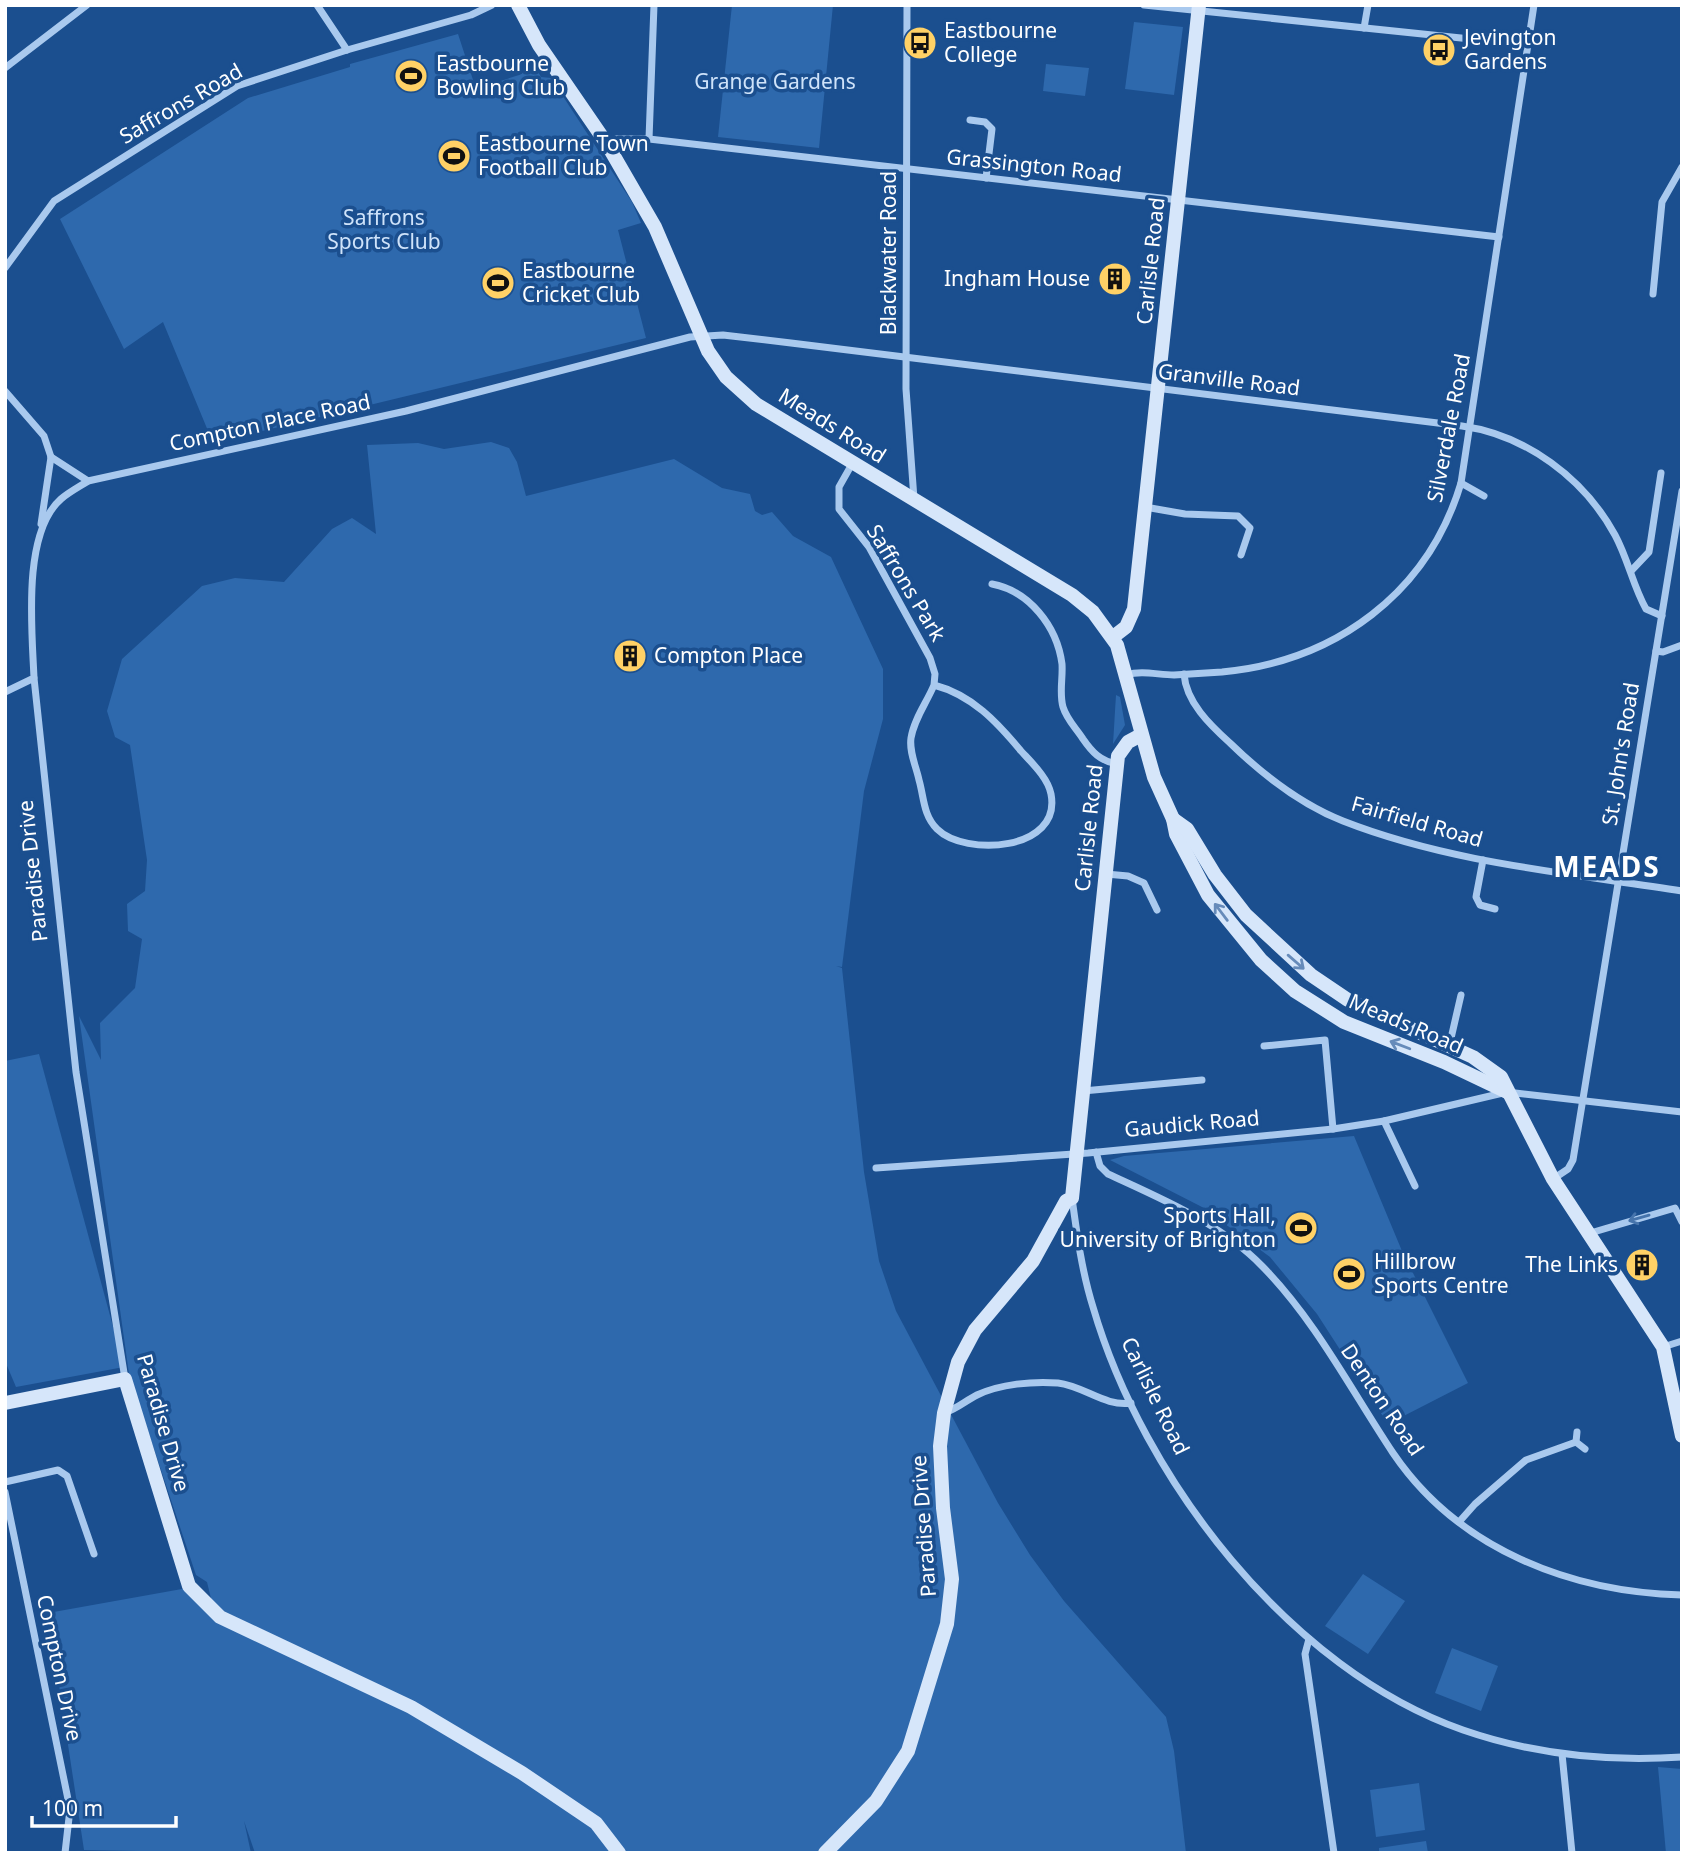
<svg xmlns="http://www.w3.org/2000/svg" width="1687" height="1858" font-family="'Noto Sans',sans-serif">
<rect width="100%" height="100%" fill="#1b4f8f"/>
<g fill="#2e69ad">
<path d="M732,5H833L819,148L718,137Z"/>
<path d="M1134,22L1183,27L1174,95L1125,89Z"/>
<path d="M458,34L476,89L519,75L534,65L541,77L551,78L632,202L641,223L618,230L646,338L213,443L163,322L124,349L60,219L248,98L350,67V64Z"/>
<path d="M1046,64L1089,68L1085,96L1043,91Z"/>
<path d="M491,442L509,448L517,462L526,496L674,459L722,488L750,494L755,511L762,515L772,512L793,536L831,557L883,669V719L864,791L842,967L836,966L842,968L864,1172L879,1261L896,1311L998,1503L1030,1555L1064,1601L1166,1717L1174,1751L1186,1853H255L244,1821L251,1853L84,1850L48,1613L193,1587L215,1615L207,1582L196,1575L129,1374L79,1016L101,1060L100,1023L135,988L142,939L128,931L127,904L145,891L147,860L130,745L115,737L107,711L122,659L202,586L235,578L284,582L332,529L352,518L376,534L367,445L418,443L444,449Z"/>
<path d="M1116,695L1120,697L1125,725L1113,744Z"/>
<path d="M39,1054L124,1367L16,1387L5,1361V1061Z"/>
<path d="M1354,1136L1402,1251L1468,1383L1388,1424L1317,1314L1270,1257L1202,1207L1110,1160L1124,1156Z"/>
<path d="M1363,1574L1405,1601L1368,1654L1325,1626Z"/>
<path d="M1452,1648L1498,1666L1481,1711L1435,1693Z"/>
<path d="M1658,1767L1682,1769V1853H1666Z"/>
<path d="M1419,1783L1425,1830L1376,1837L1370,1790Z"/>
<path d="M1426,1841L1428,1853H1379V1848Z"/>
</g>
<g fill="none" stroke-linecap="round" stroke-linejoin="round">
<g stroke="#a9c9ee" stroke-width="7">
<path d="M317,5L347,50"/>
<path d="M907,5L906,389L914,499"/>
<path d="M1144,5L1528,45"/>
<path d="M1364,28L1368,5"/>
<path d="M5,68L87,5"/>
<path d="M970,120L985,122L992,129L986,178"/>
<path d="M649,139L654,5"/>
<path d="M607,144L616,139H649L1499,237"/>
<path d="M5,268L54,201L237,86L347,50L471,15L492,5"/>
<path d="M1653,294L1662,202L1682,167"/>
<path d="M5,391L44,436L51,457L41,524"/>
<path d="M51,457L88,481"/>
<path d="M852,464L839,487V509L869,547L930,658L935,674L934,685C972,695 997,722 1021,751C1032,763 1048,778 1051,794C1062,851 965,857 937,829C923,815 924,797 919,780C916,766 909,752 911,738C914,719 927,702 934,685"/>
<path d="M1461,483L1484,496"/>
<path d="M1145,507L1185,514L1238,516L1250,528L1241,555"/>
<path d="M1631,571L1649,552L1661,473"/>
<path d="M992,584C1029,591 1057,626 1062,664C1063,679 1059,693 1063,707C1067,720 1076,728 1083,739C1092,752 1100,761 1117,764"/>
<path d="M1656,651L1663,652L1682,645"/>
<path d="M1184,674C1186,702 1210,725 1230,743C1263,775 1300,804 1343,821C1450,863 1569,873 1682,891"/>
<path d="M1126,675C1142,670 1158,675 1174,675C1190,674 1206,673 1222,672C1336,661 1428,593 1461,483L1534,5"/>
<path d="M34,678L76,1072L125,1379"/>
<path d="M5,692L34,678C32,630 22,533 61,499C69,492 79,487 88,481L406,411L690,337L723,335L791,343L1462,426C1526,435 1584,478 1615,535C1628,559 1633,586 1646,609L1662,616"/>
<path d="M1483,860L1476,897L1480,905L1495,909"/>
<path d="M1106,874L1128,876L1144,883L1157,910"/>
<path d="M1264,1046L1325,1040L1333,1129"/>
<path d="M1449,1047L1461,995"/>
<path d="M1083,1091L1202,1080"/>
<path d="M1384,1121L1415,1186"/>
<path d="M1096,1152L1100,1166L1108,1174C1162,1199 1220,1223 1262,1266C1316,1321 1351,1390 1393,1453C1458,1549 1570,1592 1682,1595"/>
<path d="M876,1168L1088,1153L1333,1129L1384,1121L1507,1092L1682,1112"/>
<path d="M1553,1179L1568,1169L1573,1160L1682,491"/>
<path d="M1072,1198C1077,1235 1082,1272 1093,1307C1143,1479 1290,1670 1463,1730C1535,1755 1607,1762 1682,1757"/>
<path d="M1587,1234L1675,1208L1682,1222"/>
<path d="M1663,1347L1682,1341"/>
<path d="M944,1413C957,1409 965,1401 977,1395C1000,1384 1033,1381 1058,1383C1084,1386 1105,1407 1131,1403"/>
<path d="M1577,1432L1576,1442L1585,1449"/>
<path d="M5,1482L58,1470L67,1476L94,1554"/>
<path d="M5,1492L70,1809L65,1853"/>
<path d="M1459,1522L1475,1504L1526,1460L1576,1442"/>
<path d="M1309,1639L1305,1654L1334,1853"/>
<path d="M1562,1754L1572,1853"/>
</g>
<g stroke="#d6e6fa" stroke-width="14">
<path d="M518,5L539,45L607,144L655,227L708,351L726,377L756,404L1072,595L1093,612L1117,645L1154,777L1173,819L1176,834L1208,895L1261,960L1295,991L1344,1022L1444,1062L1507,1092"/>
<path d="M1113,637L1126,627L1134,609L1199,5"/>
<path d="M1173,819L1187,829L1215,875L1246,915L1311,975L1348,1000L1473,1057L1501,1077L1553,1179L1663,1347L1682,1436"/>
<path d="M5,1403L125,1379L189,1586L220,1617L411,1707L522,1773L596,1823L619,1853"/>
<path d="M825,1853L876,1801L908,1751L947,1624L952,1579L943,1508L940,1446L944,1413L958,1362L975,1330L1033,1261L1066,1201L1072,1198L1118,756L1128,742L1141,735"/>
</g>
</g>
<defs><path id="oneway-shaft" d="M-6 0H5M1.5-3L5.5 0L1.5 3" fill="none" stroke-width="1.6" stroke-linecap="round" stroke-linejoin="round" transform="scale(1.75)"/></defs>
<g stroke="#668bba">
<use href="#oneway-shaft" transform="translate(1221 912) rotate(-127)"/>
<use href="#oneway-shaft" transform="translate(1296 962) rotate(41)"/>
<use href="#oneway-shaft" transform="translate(1400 1045) rotate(-159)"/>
</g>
<use stroke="#4674ac" href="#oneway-shaft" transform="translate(1639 1218) rotate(164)"/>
<defs>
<symbol id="bus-disc" viewBox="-11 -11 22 22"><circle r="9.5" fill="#ffd166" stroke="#1b4f8f"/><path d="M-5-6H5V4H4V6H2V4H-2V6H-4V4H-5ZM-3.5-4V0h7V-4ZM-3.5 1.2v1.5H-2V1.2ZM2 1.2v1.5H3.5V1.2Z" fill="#111"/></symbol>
<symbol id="stadium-disc" viewBox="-11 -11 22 22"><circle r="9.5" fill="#ffd166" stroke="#1b4f8f"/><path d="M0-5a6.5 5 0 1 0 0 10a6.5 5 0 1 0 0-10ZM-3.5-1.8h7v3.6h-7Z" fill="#111"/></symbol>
<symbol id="building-disc" viewBox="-11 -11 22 22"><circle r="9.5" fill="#ffd166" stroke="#1b4f8f"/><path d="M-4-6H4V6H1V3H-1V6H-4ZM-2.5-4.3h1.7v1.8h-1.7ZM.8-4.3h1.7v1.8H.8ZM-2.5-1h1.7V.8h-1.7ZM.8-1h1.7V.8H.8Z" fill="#111"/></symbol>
</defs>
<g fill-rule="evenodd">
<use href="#bus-disc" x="901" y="24" width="38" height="38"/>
<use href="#bus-disc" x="1420" y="31" width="38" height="38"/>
<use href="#stadium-disc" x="392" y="57" width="38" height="38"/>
<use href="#stadium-disc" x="435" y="137" width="38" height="38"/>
<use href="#building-disc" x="1096" y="260" width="38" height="38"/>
<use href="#stadium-disc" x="479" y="264" width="38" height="38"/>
<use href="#building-disc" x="611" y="637" width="38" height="38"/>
<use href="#stadium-disc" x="1282" y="1209" width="38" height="38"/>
<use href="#building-disc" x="1623" y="1246" width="38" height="38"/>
<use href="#stadium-disc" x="1330" y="1255" width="38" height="38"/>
</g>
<g text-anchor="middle" stroke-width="7" stroke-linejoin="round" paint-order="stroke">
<g font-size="21" fill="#fff" stroke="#1b4f8f" text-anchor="start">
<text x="944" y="38">Eastbourne<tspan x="944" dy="24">College</tspan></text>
<text x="1464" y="45">Jevington<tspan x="1464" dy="24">Gardens</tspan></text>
<text x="436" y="71">Eastbourne<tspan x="436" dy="24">Bowling Club</tspan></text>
<text x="478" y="151">Eastbourne Town<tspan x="478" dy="24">Football Club</tspan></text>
<text x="522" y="278">Eastbourne<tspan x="522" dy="24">Cricket Club</tspan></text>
<text x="1090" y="286" text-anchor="end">Ingham House</text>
<text x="654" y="663">Compton Place</text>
<text x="1276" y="1223" text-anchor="end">Sports Hall,<tspan x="1276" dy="24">University of Brighton</tspan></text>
<text x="1374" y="1269">Hillbrow<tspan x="1374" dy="24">Sports Centre</tspan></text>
<text x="1618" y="1272" text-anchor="end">The Links</text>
</g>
<g font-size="21" fill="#cfe3fa" stroke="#1b4f8f">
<text x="775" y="89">Grange Gardens</text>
<text x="384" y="225">Saffrons<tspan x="384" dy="24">Sports Club</tspan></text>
</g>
<g font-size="21" fill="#fff" stroke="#1b4f8f">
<text transform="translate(181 104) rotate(-30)" y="7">Saffrons Road</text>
<text transform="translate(1034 166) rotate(6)" y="7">Grassington Road</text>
<text transform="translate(889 253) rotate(-90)" y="7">Blackwater Road</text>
<text transform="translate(1151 261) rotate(-84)" y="7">Carlisle Road</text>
<text transform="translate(1229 380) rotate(7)" y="7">Granville Road</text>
<text transform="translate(270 423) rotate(-12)" y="7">Compton Place Road</text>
<text transform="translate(832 426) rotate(32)" y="7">Meads Road</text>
<text transform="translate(1449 428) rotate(-79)" y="7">Silverdale Road</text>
<text transform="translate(906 583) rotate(59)" y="7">Saffrons Park</text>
<text transform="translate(1621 754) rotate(-81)" y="7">St. John's Road</text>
<text transform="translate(1417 822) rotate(16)" y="7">Fairfield Road</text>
<text transform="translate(1089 828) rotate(-84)" y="7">Carlisle Road</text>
<text transform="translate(33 871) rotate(-96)" y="7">Paradise Drive</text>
<text transform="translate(1406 1024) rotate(23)" y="7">Meads Road</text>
<text transform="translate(1192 1124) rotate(-5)" y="7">Gaudick Road</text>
<text transform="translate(1155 1396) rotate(64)" y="7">Carlisle Road</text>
<text transform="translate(1382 1400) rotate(56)" y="7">Denton Road</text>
<text transform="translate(163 1423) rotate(74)" y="7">Paradise Drive</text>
<text transform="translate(924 1526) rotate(-94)" y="7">Paradise Drive</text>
<text transform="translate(59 1668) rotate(78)" y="7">Compton Drive</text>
</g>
<g font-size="28" font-weight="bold" letter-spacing="2" fill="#fff" stroke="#1b4f8f">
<text x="1607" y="877">MEADS</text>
</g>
</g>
<rect width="1687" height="1858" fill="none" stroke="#ffffff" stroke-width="14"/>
<path d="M32 1816v10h144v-10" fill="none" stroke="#ffffff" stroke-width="3.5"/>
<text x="42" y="1816" font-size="21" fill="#ffffff" stroke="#1b4f8f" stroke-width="5" paint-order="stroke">100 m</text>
</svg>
